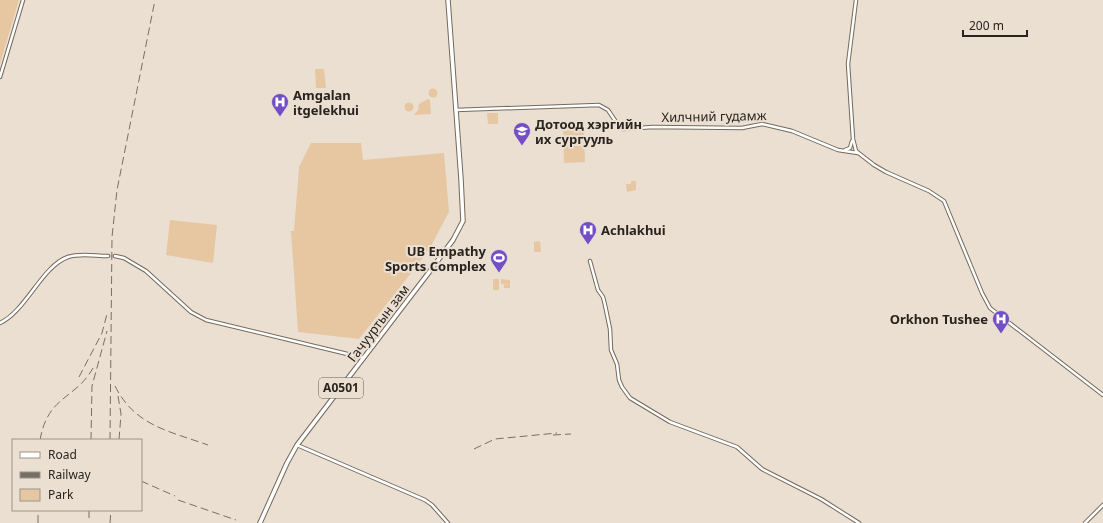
<svg xmlns="http://www.w3.org/2000/svg" width="1103" height="523" font-family="'Noto Sans',sans-serif">
<rect width="100%" height="100%" fill="#ebdfd1"/>
<g fill="#e7c7a2">
<path d="M0,0H19L0,64Z"/>
<path d="M315,69H324L326,88H316Z"/>
<circle cx="433" cy="93" r="4.5"/>
<path d="M428,99L430,100L431,114L414,115L418,110L419,104Z"/>
<circle cx="409" cy="107" r="4.5"/>
<path d="M487,113H498V124H488Z"/>
<path d="M570,124H579V129H570V131L584,130L585,162L564,163L563,131H567V125Z"/>
<path d="M311,143H361L363,160L444,153L449,212L432,244L419,263L359,339L298,332L291,231H294L299,167Z"/>
<path d="M631,181H636V190L627,192L626,184H631Z"/>
<path d="M170,220L217,225L213,263L166,255Z"/>
<path d="M540,241L541,252H534V242Z"/>
<rect x="493" y="279" width="6" height="11"/>
<path d="M501,279L510,280V288H504V285H509L501,284Z"/>
</g>
<g fill="none" stroke-linecap="round" stroke-linejoin="round">
<path stroke="#c4baad" stroke-width="2.5" stroke-dasharray="2.5 1" stroke-linecap="butt" d="M108,256H115"/>
<defs>
<g id="tertiary">
<path d="M590,261L598,290L603,297L605,305L610,329L611,350L617,364L619,380L622,387L630,398L670,422L737,447L762,469L821,499L859,523"/>
<path d="M297,445L425,500L432,505L448,523"/>
</g>
<g id="secondary">
<path d="M856,0L848,64L853,139L856,151L874,165L886,172L929,191L944,201L982,293L990,308L1103,395"/>
<path d="M0,77L23,0"/>
<path d="M456,110L599,105L608,110L618,125L623,129L653,127L742,128L762,124L792,131L838,150L858,153"/>
<path d="M845,150L850,148L852,141"/>
<path d="M115,256L124,258L146,271L191,312L206,320L364,358"/>
<path d="M0,323C26,311 42,266 68,257C80,253 95,256 108,256"/>
<path d="M1085,523L1103,505"/>
</g>
<path id="trunk" d="M260,523L287,463L297,445L430,271L453,240L463,221L461,179L448,0"/>
</defs>
<use href="#tertiary" stroke="#74695d" stroke-width="4.5"/>
<use href="#secondary" stroke="#74695d" stroke-width="4.5"/>
<use href="#trunk" stroke="#74695d" stroke-width="5.5"/>
<use href="#tertiary" stroke="#fff" stroke-width="2.5"/>
<use href="#secondary" stroke="#fff" stroke-width="2.5"/>
<use href="#trunk" stroke="#fff" stroke-width="3.5"/>
<g stroke="#776f66" stroke-width="1" stroke-dasharray="8 4" stroke-linecap="butt">
<path d="M79,377L102,333L107,314"/>
<path d="M115,386C135,426 169,431 208,445"/>
<path d="M118,396L121,414L119,440"/>
<path d="M553,435L571,434"/>
<path d="M40,440C48,395 75,400 93,368"/>
<path d="M91,440L92,386L107,331"/>
<path d="M110,440L112,237L117,190L155,0"/>
<path d="M474,449L495,439L557,433"/>
<path d="M141,481L175,496"/>
<path d="M178,500L236,520"/>
<path d="M89,510V522"/>
<path d="M38,523V510"/>
<path d="M110,523L111,510"/>
</g>
</g>
<defs>
<symbol id="hospital-pin" viewBox="-11 -11 22 30"><path d="M0 17L-7.5 6A9.5 9.5 0 1 1 7.5 6Z" fill="#734ec7" stroke="#ebdfd1"/><path d="M-5-5h3v3.5h4V-5h3V5h-3V1.5h-4V5h-3Z" fill="#fff"/></symbol>
<symbol id="university-pin" viewBox="-11 -11 22 30"><path d="M0 17L-7.5 6A9.5 9.5 0 1 1 7.5 6Z" fill="#734ec7" stroke="#ebdfd1"/><path d="M0-5L7-2L0 1L-7-2ZM-4 1L0 2.5L4 1V4Q0 6-4 4Z" fill="#fff"/></symbol>
<symbol id="stadium-pin" viewBox="-11 -11 22 30"><path d="M0 17L-7.5 6A9.5 9.5 0 1 1 7.5 6Z" fill="#734ec7" stroke="#ebdfd1"/><path d="M0-5a6.5 5 0 1 0 0 10a6.5 5 0 1 0 0-10ZM-3.5-1.8h7v3.6h-7Z" fill="#fff"/></symbol>
</defs>
<g fill-rule="evenodd">
<use href="#hospital-pin" x="270" y="92" width="20" height="27"/>
<use href="#university-pin" x="512" y="121" width="20" height="27"/>
<use href="#hospital-pin" x="578" y="220" width="20" height="27"/>
<use href="#stadium-pin" x="489" y="248" width="20" height="27"/>
<use href="#hospital-pin" x="991" y="309" width="20" height="27"/>
</g>
<g text-anchor="middle" stroke-width="4" stroke-linejoin="round" paint-order="stroke">
<rect fill="#ebdfd1" stroke="#635c54" stroke-width="1" x="319" y="378" width="44" height="20" rx="3"/>
<g font-size="12" font-weight="bold" fill="#29241f">
<text x="341" y="392">A0501</text>
</g>
<g font-size="13" font-weight="bold" fill="#29241f" stroke="#ebdfd1" text-anchor="start">
<text x="293" y="100">Amgalan<tspan x="293" dy="15">itgelekhui</tspan></text>
<text x="535" y="129">Дотоод хэргийн<tspan x="535" dy="15">их сургууль</tspan></text>
<text x="601" y="235">Achlakhui</text>
<text x="486" y="256" text-anchor="end">UB Empathy<tspan x="486" dy="15">Sports Complex</tspan></text>
<text x="988" y="324" text-anchor="end">Orkhon Tushee</text>
</g>
<g font-size="13" fill="#29241f" stroke="#ebdfd1">
<text transform="translate(714 116) rotate(-1)" y="5">Хилчний гудамж</text>
<text transform="translate(378 323) rotate(-53)" y="5">Гачууртын зам</text>
</g>
</g>
<rect x="12" y="439" width="130" height="72" fill="#ebdfd1" stroke="#9d948a"/>
<rect x="20" y="452" width="20" height="6" fill="#ffffff" stroke="#9d948a"/>
<text x="48" y="459" font-size="12" fill="#29241f">Road</text>
<rect x="20" y="472" width="20" height="6" fill="#776f66" stroke="#9d948a"/>
<text x="48" y="479" font-size="12" fill="#29241f">Railway</text>
<rect x="20" y="489" width="20" height="12" fill="#e7c7a2" stroke="#9d948a"/>
<text x="48" y="499" font-size="12" fill="#29241f">Park</text>
<path d="M963 30v6h64v-6" fill="none" stroke="#29241f" stroke-width="2"/>
<text x="969" y="30" font-size="12" fill="#29241f" stroke="#ebdfd1" stroke-width="3" paint-order="stroke">200 m</text>
</svg>
